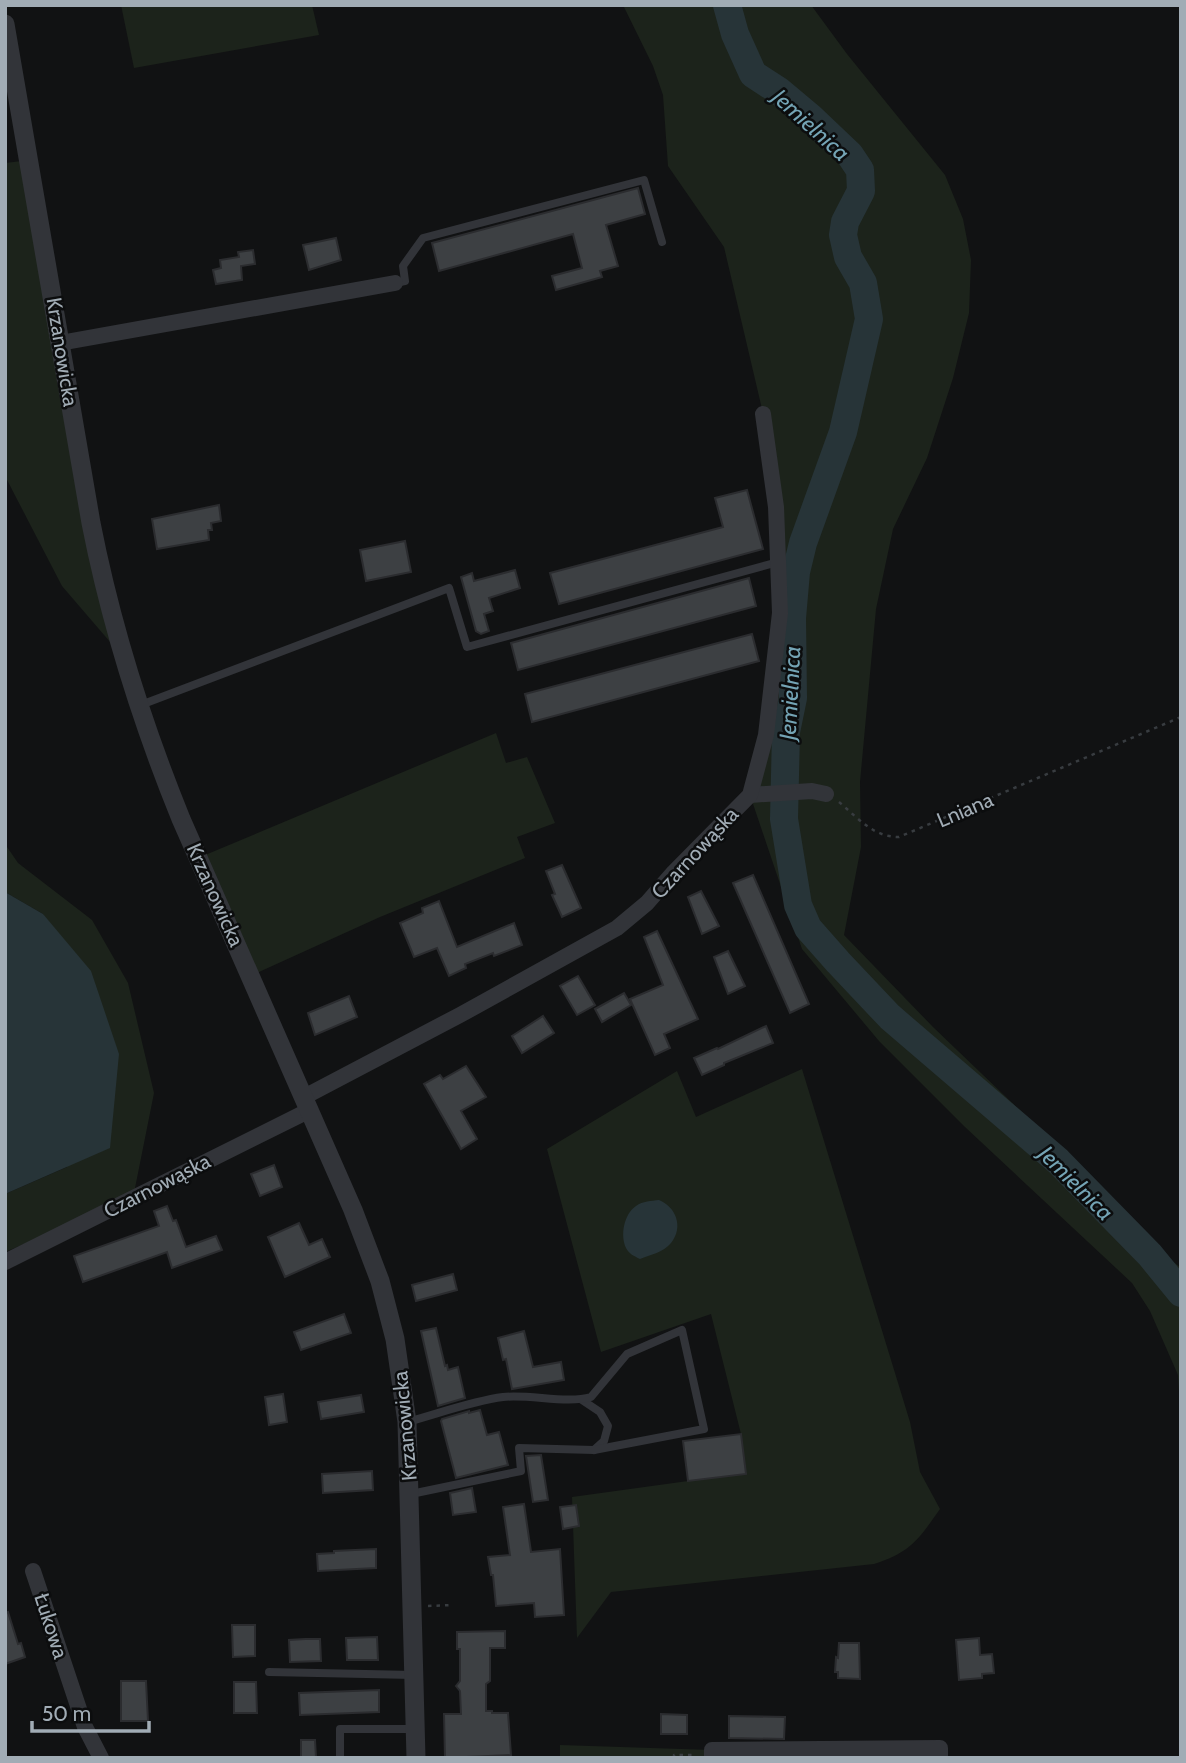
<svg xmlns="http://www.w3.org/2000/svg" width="1186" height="1763" font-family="Cabin,sans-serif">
<rect width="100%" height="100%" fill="#111213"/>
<g fill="#1c231b">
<path d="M121,5H312L319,35L134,68Z"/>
<path d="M623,5H811L847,54L945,175L963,219L971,260L969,313L953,378L927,458L893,529L876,609L860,782L861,847L844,935L933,1027L1051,1140L1155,1247L1181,1268V1427L1178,1375L1150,1311L1132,1283L965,1127L879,1041L802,949L750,795L780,613L766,426L724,247L668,166L663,95L653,66Z"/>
<path d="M30,160L123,657L62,586L5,476V163Z"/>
<path d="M496,733L506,763L527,757L555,823L517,837L525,858L380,917L250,976L198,858Z"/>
<path d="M5,844L18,863L92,920L128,983L154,1093L133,1198L5,1252V1194L67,1167L43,914L5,892Z"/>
<path d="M802,1069L910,1422L920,1472L940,1509C918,1540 911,1552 874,1564L611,1592L577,1638L572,1497L746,1473L741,1434L711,1314L601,1352L547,1149L677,1071L696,1117Z"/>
<path d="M560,1745L712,1750V1758H560Z"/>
</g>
<g fill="#273438">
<path d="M5,892L43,914L91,971L119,1054L110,1148L5,1194Z"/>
<path d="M659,1200C676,1207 684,1227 671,1243C664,1252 650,1255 640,1259C634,1256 629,1254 626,1248C620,1235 624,1214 636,1206C643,1201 651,1201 659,1200Z"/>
</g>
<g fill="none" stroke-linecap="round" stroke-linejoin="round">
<path stroke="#273438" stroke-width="28" d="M727,5L735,34L753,74L779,91L810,117L850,155L860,170L861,191L845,222L843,235L848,257L863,283L869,319L843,432L803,543L796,572L792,618L793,698L786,732L784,819L798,905L808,928L838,962L890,1017L1058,1161L1150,1255L1181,1293"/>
</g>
<g fill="#3d4043" stroke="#2b2c2f" stroke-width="2">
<path d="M638,188L645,214L606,225L618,266L600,271L602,277L556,290L552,276L582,268L573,234L439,271L432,243Z"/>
<path d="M336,238L341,260L309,270L303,245Z"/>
<path d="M253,250L255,264L241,266L242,280L216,284L213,270L221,268L220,260L239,257L238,252Z"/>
<path d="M747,490L763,549L559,604L550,573L723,527L715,498Z"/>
<path d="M219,505L221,521L211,523L212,530H208L209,540L157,549L152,519Z"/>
<path d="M405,541L411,572L366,581L360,550Z"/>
<path d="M515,570L520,588L489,598L493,611L484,614L489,631L481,634L476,631L461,577L472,573L474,581Z"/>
<path d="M749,578L756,606L518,670L511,643Z"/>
<path d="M752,634L759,661L532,722L525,694Z"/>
<path d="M562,865L581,908L562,917L552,895L555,894L546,871Z"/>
<path d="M753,875L809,1004L790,1013L733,883Z"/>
<path d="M701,891L719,926L702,934L688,897Z"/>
<path d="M439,901L457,947L514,923L522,945L494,956L493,953L465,964L466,968L449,976L437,948L414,957L400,923L423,913L422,908Z"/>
<path d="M657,931L698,1019L664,1034L670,1048L655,1055L630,999L663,985L644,937Z"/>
<path d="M728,951L745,986L728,994L714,957Z"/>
<path d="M578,976L595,1005L577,1015L560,986Z"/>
<path d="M624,993L631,1005L602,1022L595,1009Z"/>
<path d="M349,996L357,1017L315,1035L308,1013Z"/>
<path d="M543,1016L554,1033L522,1053L512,1036Z"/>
<path d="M766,1026L773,1043L724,1063V1065L702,1075L694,1058L717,1048L718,1049Z"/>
<path d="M466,1066L486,1097L461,1111L477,1139L461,1149L424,1084L440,1075L443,1079Z"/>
<path d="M274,1165L282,1187L260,1196L251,1174Z"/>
<path d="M167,1206L173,1221L176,1220L186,1247L216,1236L222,1250L172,1268L167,1252L83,1282L74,1256L159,1226L154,1211Z"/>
<path d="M299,1223L309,1245L322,1239L330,1257L285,1277L268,1237Z"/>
<path d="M453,1274L457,1290L416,1301L412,1285Z"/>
<path d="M344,1314L351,1333L301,1350L294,1332Z"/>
<path d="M436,1328L445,1366L447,1365L448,1370L458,1367L465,1398L438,1406L421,1331Z"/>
<path d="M524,1331L533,1367L561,1362L564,1380L512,1389L506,1359L503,1360L498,1338Z"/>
<path d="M283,1394L287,1422L269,1425L265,1397Z"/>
<path d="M361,1395L364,1412L321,1419L318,1402Z"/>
<path d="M480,1410L487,1435L499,1432L508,1465L456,1478L441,1421L442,1419L469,1411V1413Z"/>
<path d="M741,1434L746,1474L688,1481L683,1441Z"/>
<path d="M541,1455L548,1500L533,1502L526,1456Z"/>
<path d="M372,1471L373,1490L323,1493L322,1474Z"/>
<path d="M472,1488L476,1512L453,1515L450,1493Z"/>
<path d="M524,1504L531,1552L560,1549L564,1615L535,1617L534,1603L496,1606L493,1575H491L488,1557L510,1555L503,1507Z"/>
<path d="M576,1505L579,1526L563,1529L560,1507Z"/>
<path d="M376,1549V1568L318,1571L317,1554L334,1553V1551Z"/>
<path d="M8,1612L18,1644L21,1643L25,1657L5,1664V1613Z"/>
<path d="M232,1625H255V1656L233,1657Z"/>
<path d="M505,1631V1648H490V1681L486,1684V1711H492V1713H508L511,1755L445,1758L444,1714H461L460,1691L456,1686L460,1681V1649H457V1632Z"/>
<path d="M377,1637L378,1660H347L346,1638Z"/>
<path d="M979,1638L980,1655L992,1654L994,1673L982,1674V1678L959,1680L956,1640Z"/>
<path d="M305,1639H320L321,1661L290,1662L289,1640Z"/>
<path d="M839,1643H859L860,1679L838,1678V1672H835L836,1657L838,1658Z"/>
<path d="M121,1681H146L148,1721H121Z"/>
<path d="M234,1682H256L257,1713H234Z"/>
<path d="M379,1690V1712L300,1715L299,1693Z"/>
<path d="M661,1714L687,1715V1734H661Z"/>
<path d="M729,1716L785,1717L784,1739L729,1738Z"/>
<path d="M301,1740H315L316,1758H301Z"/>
</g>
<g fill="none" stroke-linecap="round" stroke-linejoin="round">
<g stroke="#383c40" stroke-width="2.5" stroke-dasharray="3.5 5" stroke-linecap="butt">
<path d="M839,802C858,818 873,837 899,837L1181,717"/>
<path d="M428,1606L452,1605"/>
<path d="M674,1758V1755H696"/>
</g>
<g stroke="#323439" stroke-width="8">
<path d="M395,283L405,281L403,266L423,238L644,180L662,242"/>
<path d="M138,706L449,588L467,647L778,562"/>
<path d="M582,1400L600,1412L608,1426L604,1441L594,1450"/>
<path d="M407,1422C437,1414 472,1401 503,1397C530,1394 567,1404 591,1397L627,1354L682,1330L704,1429L594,1450L519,1448L521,1471L411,1494"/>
<path d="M269,1672L414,1675"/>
<path d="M340,1758V1729H415"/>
</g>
<g stroke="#323439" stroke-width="16">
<path d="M60,343L395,283"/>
<path d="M750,795L812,791L826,794"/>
<path d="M304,1097L460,1015L617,928L647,903L674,872L750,795L766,735L780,613L776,507L763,414"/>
<path d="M5,1262L310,1110"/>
<path d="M33,1571L85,1727L101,1758"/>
<path d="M712,1758V1750L940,1748V1758"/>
</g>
<path stroke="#323439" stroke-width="19" d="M5,24L91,523C111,625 142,723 181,819L353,1210L380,1281L395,1339L407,1422L416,1758"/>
</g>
<g text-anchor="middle" stroke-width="5" stroke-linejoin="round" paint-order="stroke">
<g font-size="21" fill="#a1acb5" stroke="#0c0d0e">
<text transform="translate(62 352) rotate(81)" y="7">Krzanowicka</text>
<text transform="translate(965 810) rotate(-23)" y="7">Lniana</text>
<text transform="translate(695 853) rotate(-47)" y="7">Czarnowąska</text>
<text transform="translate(215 895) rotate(66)" y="7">Krzanowicka</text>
<text transform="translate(157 1186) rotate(-27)" y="7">Czarnowąska</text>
<text transform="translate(405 1426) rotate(-95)" y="7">Krzanowicka</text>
<text transform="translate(51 1626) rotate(72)" y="7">Łukowa</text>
</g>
<g font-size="23" font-style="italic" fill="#74a4b5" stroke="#0c0d0e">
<text transform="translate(811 125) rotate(42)" y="8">Jemielnica</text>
<text transform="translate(790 693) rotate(-87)" y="8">Jemielnica</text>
<text transform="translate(1076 1183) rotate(45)" y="8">Jemielnica</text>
</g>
</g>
<rect width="1186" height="1763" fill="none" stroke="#a1acb5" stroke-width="14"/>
<path d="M32 1721v10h117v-10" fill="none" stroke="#a1acb5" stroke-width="3.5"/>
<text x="42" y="1721" font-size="21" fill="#a1acb5" stroke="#0c0d0e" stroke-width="5" paint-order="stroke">50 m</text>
</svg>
